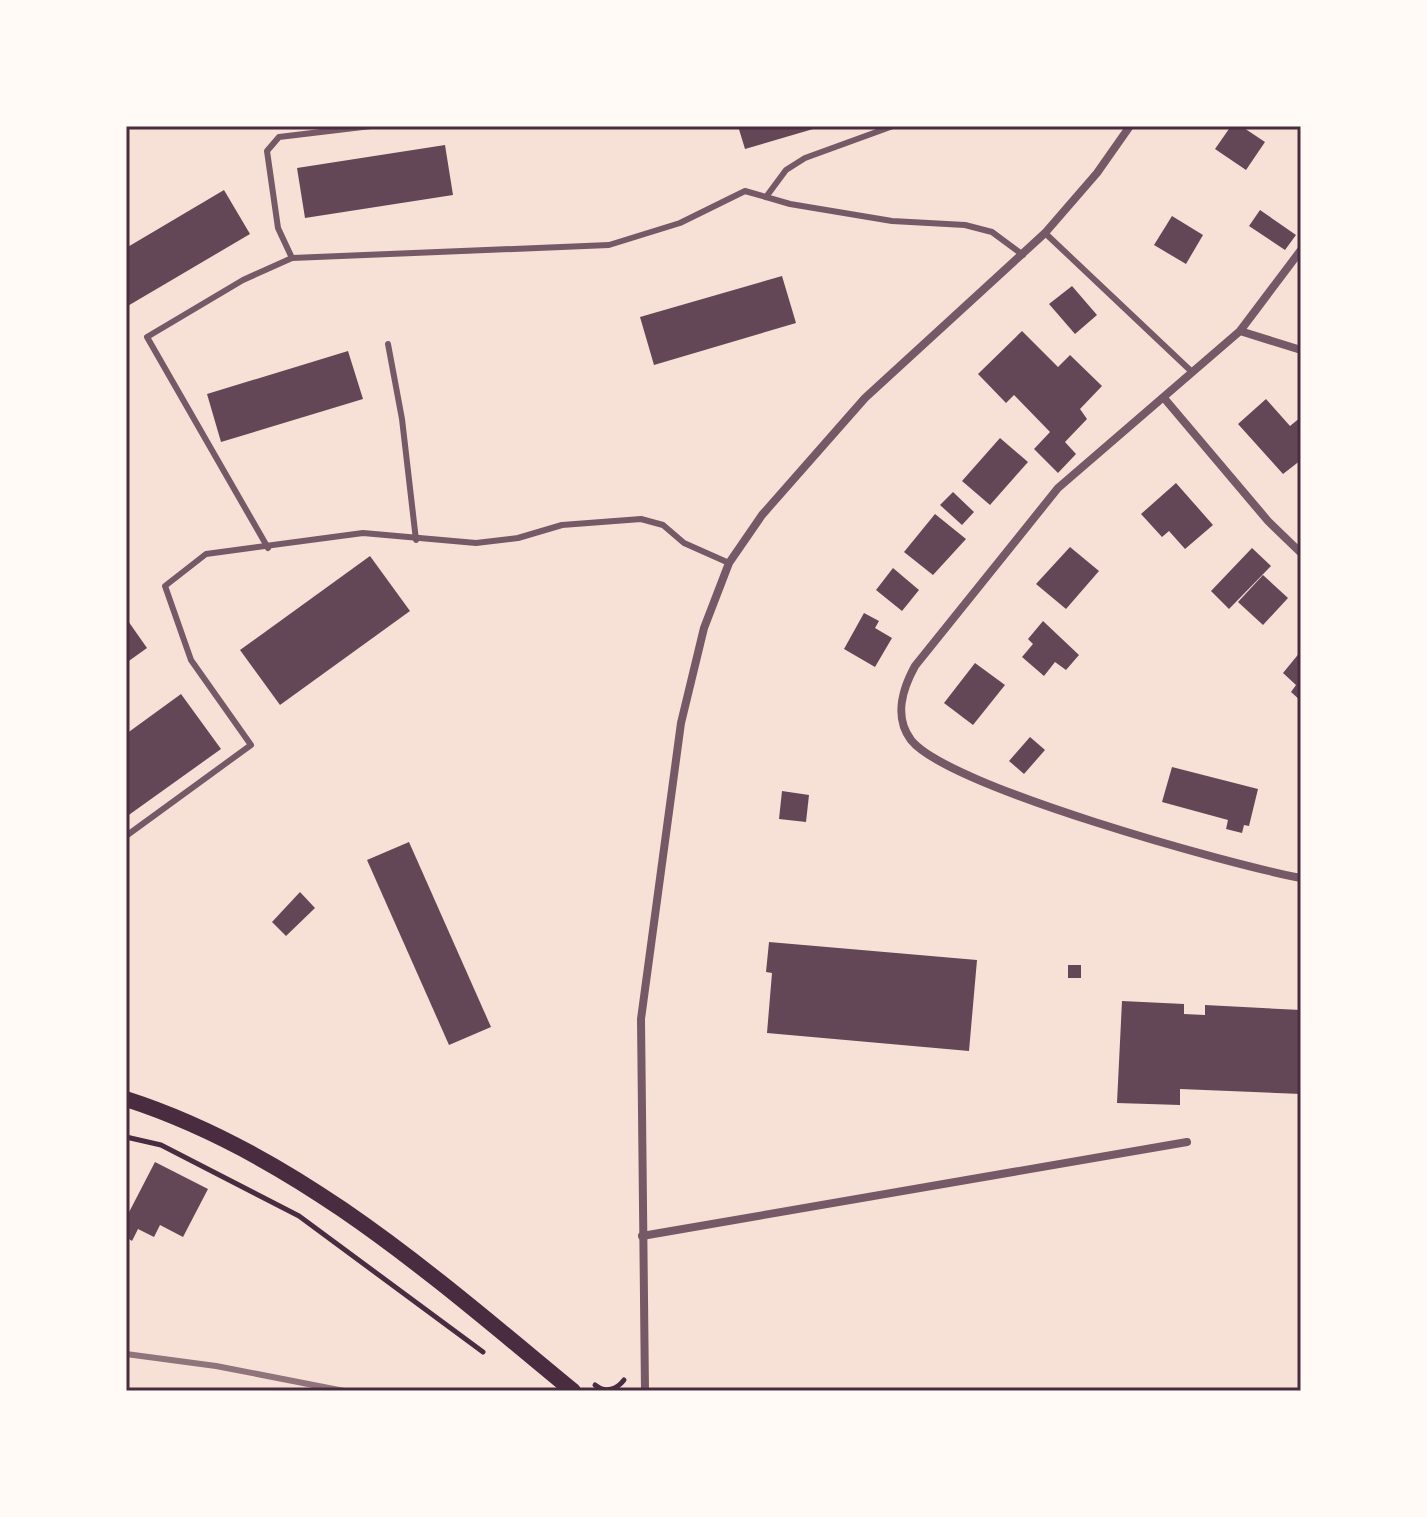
<svg xmlns="http://www.w3.org/2000/svg" width="1427" height="1517" font-family="Lato,sans-serif">
<rect width="100%" height="100%" fill="#f7e1d7"/>
<g fill="#644757">
<path d="M738,126H820V127L745,149Z"/>
<path d="M1231,126H1241L1265,142L1246,170L1215,149Z"/>
<path d="M445,145L453,195L305,218L297,168Z"/>
<path d="M224,190L250,234L126,307V248Z"/>
<path d="M1260,210L1296,235L1285,250L1249,226Z"/>
<path d="M1172,216L1203,235L1186,264L1154,245Z"/>
<path d="M782,276L796,323L654,365L640,317Z"/>
<path d="M1072,286L1097,315L1075,334L1049,304Z"/>
<path d="M1022,331L1058,367L1070,355L1102,386L1080,409L1087,419L1065,442L1076,454L1058,473L1034,449L1050,432L1014,395L1006,403L978,374Z"/>
<path d="M348,351L363,399L221,442L207,394Z"/>
<path d="M1266,399L1290,426L1301,417V460L1283,474L1238,424Z"/>
<path d="M1000,438L1028,462L990,505L962,481Z"/>
<path d="M1176,483L1213,525L1185,549L1169,531L1162,537L1141,514Z"/>
<path d="M953,492L974,512L962,525L940,505Z"/>
<path d="M935,514L966,539L933,575L904,552Z"/>
<path d="M1070,547L1099,571L1066,609L1036,584Z"/>
<path d="M1252,548L1271,566L1229,609L1211,591Z"/>
<path d="M370,556L410,611L280,705L240,650Z"/>
<path d="M893,568L919,590L902,611L876,590Z"/>
<path d="M1263,575L1288,598L1263,625L1238,602Z"/>
<path d="M864,613L879,621L875,628L892,638L875,667L844,649Z"/>
<path d="M126,618L147,648L126,663Z"/>
<path d="M1043,621L1079,655L1066,670L1055,662L1044,676L1022,657L1033,644L1028,639Z"/>
<path d="M1301,651V701L1291,692L1296,685L1283,673Z"/>
<path d="M975,663L1005,685L973,725L944,703Z"/>
<path d="M181,694L221,749L126,817V734Z"/>
<path d="M1030,737L1045,750L1024,774L1009,761Z"/>
<path d="M1172,767L1258,789L1249,826L1244,825L1242,833L1226,829L1228,820L1162,802Z"/>
<path d="M782,791L809,795L806,822L779,819Z"/>
<path d="M409,842L491,1027L449,1045L367,860Z"/>
<path d="M300,892L315,908L286,936L272,922Z"/>
<path d="M769,942L977,960L969,1051L767,1033L772,973L766,972Z"/>
<rect x="1068" y="965" width="13" height="13"/>
<path d="M1122,1001L1184,1004V1014L1205,1015V1005L1301,1010V1094L1180,1089V1105L1117,1103Z"/>
<path d="M155,1162L208,1189L183,1237L160,1225L154,1237L138,1229L132,1241L126,1237V1218Z"/>
</g>
<g fill="none" stroke-linecap="round" stroke-linejoin="round">
<g stroke="#4a2c40" stroke-width="5">
<path d="M126,1137L161,1145L299,1216L483,1352"/>
<path d="M595,1385C606,1394 617,1389 624,1380"/>
</g>
<g stroke="#755966" stroke-width="6">
<path d="M766,197L786,170L805,158L893,126"/>
<path d="M1045,233L1191,371"/>
<path d="M292,258L278,228L267,151L279,137L371,126"/>
<path d="M388,344L402,419L416,540"/>
<path d="M268,548L147,337L243,280L292,258L609,245L680,223L745,191L790,204L892,221L965,225L992,232L1023,255"/>
<path d="M126,836L251,745L191,660L165,586L206,554L363,533L476,543L518,538L562,525L641,519L663,525L684,543L729,563"/>
</g>
<g stroke="#755966" stroke-width="8">
<path d="M1301,250L1240,331L1058,488L915,666C903,688 893,716 911,740C948,787 1232,865 1301,878"/>
<path d="M1240,331L1301,350"/>
<path d="M1164,398L1268,521L1301,553"/>
<path d="M642,1236L1187,1142"/>
<path d="M645,1391L641,1019L681,723L704,628L729,563L762,515L865,398L1045,233L1097,173L1130,126"/>
</g>
<path stroke="#4a2c40" stroke-width="16" d="M126,1099C297,1154 437,1279 573,1391"/>
<path stroke="#8f747c" stroke-width="6" d="M126,1354L216,1366L344,1391"/>
</g>
<rect width="1427" height="1517" fill="none" stroke="#fffaf5" stroke-width="256"/>
<rect x="128" y="128" width="1171" height="1261" fill="none" stroke="#4a2c40" stroke-width="3"/>
</svg>
